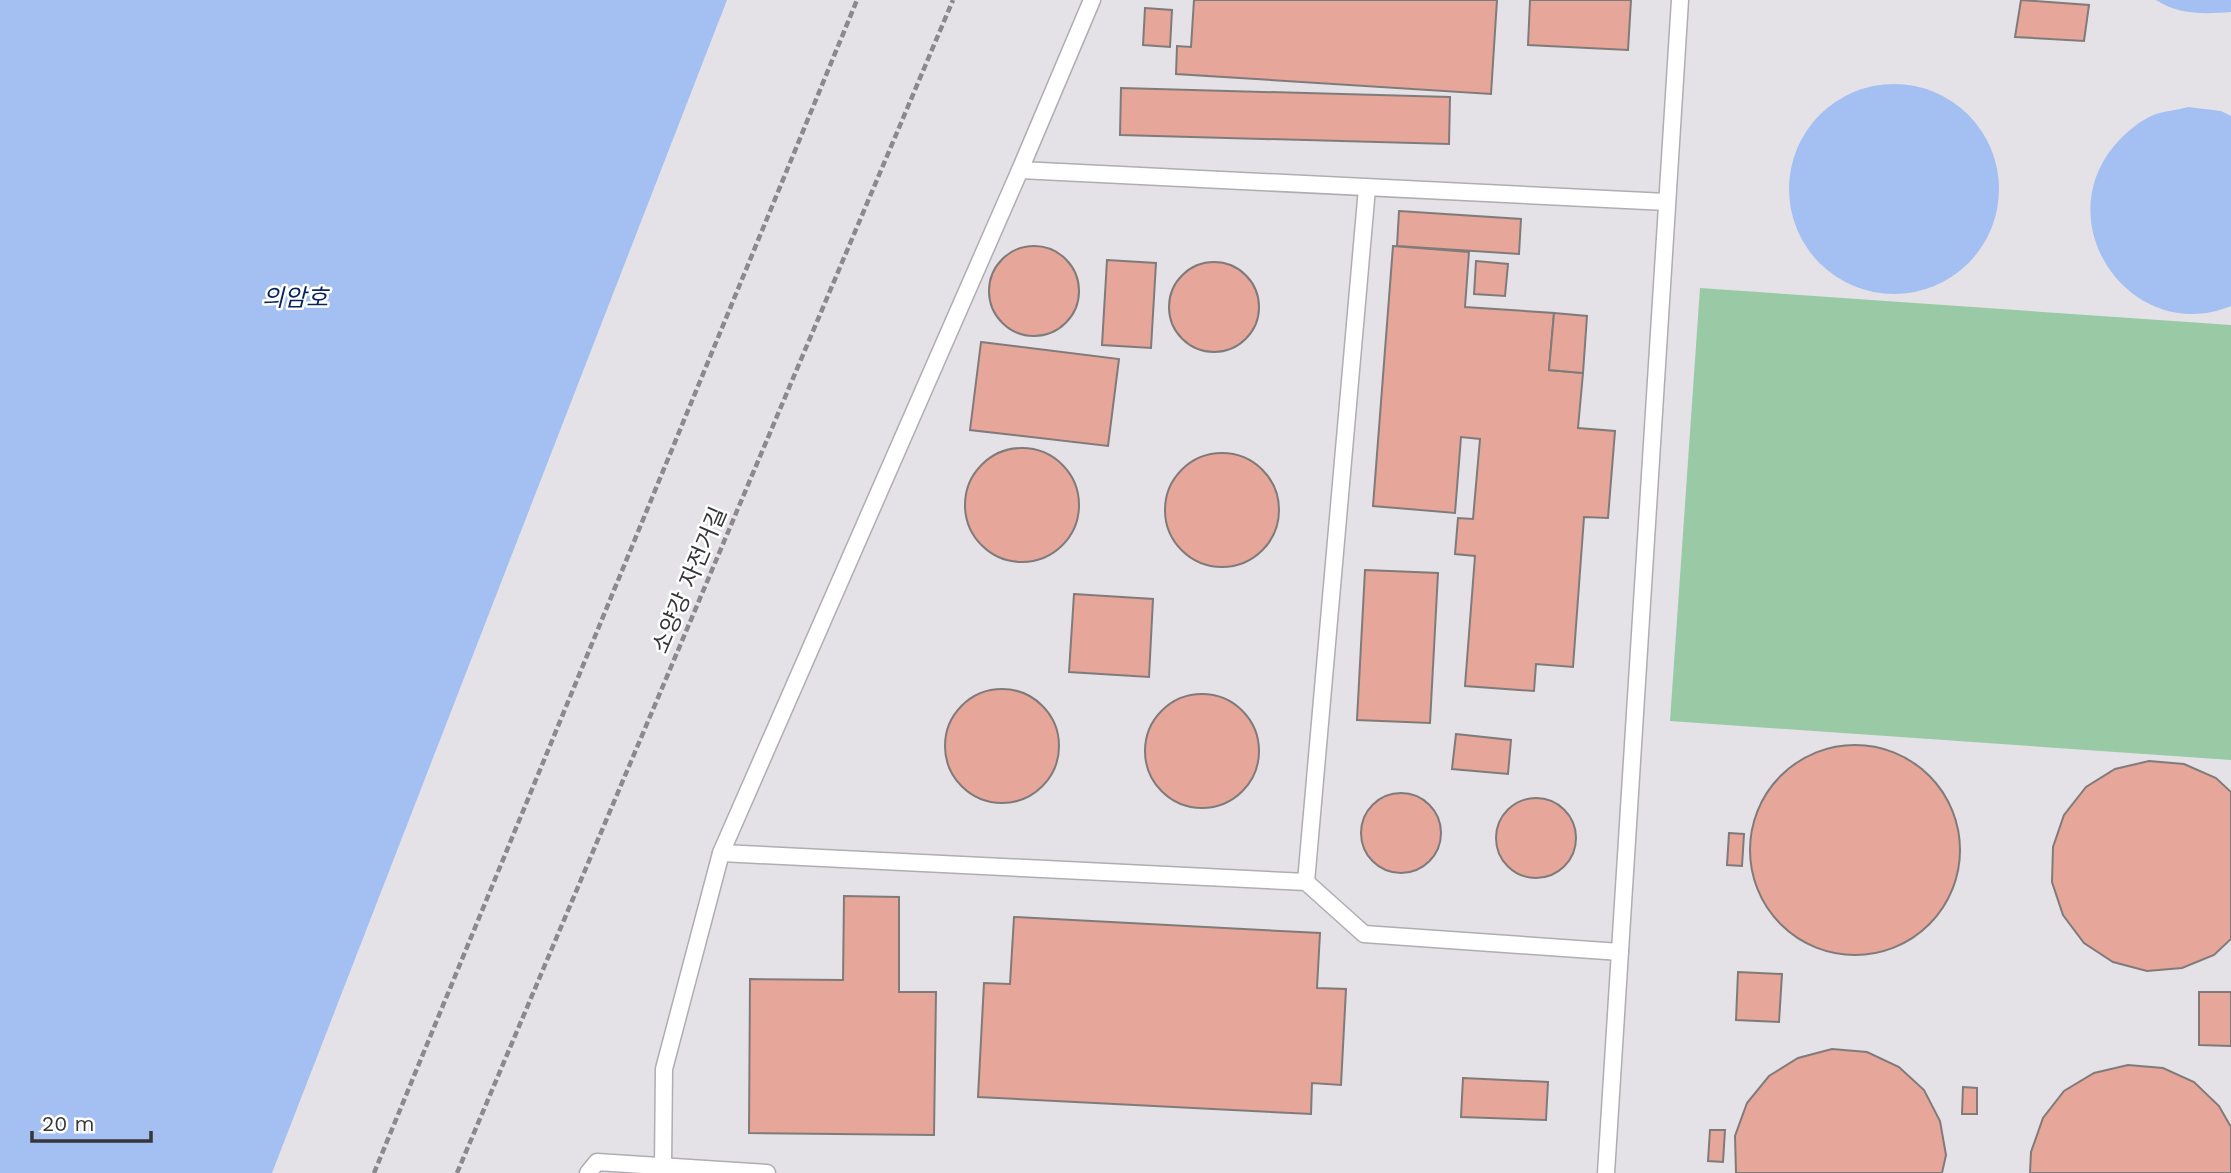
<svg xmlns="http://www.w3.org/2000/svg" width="2231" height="1173" font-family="'Work Sans','Noto Sans KR',sans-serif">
<rect width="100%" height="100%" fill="#e4e2e6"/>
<path fill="#99caa5" d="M1700,288L2231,325V760L1670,721Z"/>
<g fill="#a4bff2">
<path d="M0,0H727L272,1173H0Z"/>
<path d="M2156,0H2231V12C2204,14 2179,15 2156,0Z"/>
<circle cx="1894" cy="189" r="105"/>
<path d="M2188,107L2221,111L2231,116V306C2134,346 2047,227 2114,146C2125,133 2140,120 2156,114C2166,111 2178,110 2188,107Z"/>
</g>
<g fill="#e6a69a" stroke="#807b7b" stroke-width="2">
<path d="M1194,0H1497L1491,94L1176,74L1177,46L1191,47Z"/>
<path d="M1530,0H1631L1628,50L1528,45Z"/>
<path d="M2021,0L2089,5L2084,41L2015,37Z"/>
<path d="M1145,8L1172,10L1170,47L1143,45Z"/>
<path d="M1121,88L1450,97L1449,144L1120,135Z"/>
<path d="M1399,211L1521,219L1519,254L1397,246Z"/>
<path d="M1393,246L1469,252L1465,307L1554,313L1549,370L1583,373L1578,428L1615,431L1608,518L1584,517L1573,667L1536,664L1534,691L1465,686L1475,556L1455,554L1458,518L1473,519L1480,439L1461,437L1455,513L1373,506Z"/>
<circle cx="1034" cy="291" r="45"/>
<path d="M1107,260L1156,263L1151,348L1102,345Z"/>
<path d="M1476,261L1508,264L1505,296L1474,294Z"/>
<circle cx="1214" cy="307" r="45"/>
<path d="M1554,313L1587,316L1583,373L1549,370Z"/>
<path d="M981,342L1119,359L1108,446L970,430Z"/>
<circle cx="1022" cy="505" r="57"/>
<circle cx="1222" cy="510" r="57"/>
<path d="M1365,570L1438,573L1430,723L1357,720Z"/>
<path d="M1074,594L1153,599L1149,677L1069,672Z"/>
<circle cx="1002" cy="746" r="57"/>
<circle cx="1202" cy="751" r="57"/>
<path d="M1456,734L1511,740L1508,774L1452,769Z"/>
<circle cx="1855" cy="850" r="105"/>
<path d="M2149,761L2184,764L2216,778L2231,792V939L2214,955L2182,968L2147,971L2113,962L2084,943L2063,915L2052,882L2053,847L2064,815L2086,787L2115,769Z"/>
<circle cx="1401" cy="833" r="40"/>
<circle cx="1536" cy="838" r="40"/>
<path d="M1729,833L1744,834L1742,866L1727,865Z"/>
<path d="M844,896L899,897V992H936L934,1135L749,1133L750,979L843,980Z"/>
<path d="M1014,917L1320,933L1317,988L1346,989L1341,1085L1312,1083L1311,1114L978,1097L984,983L1010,984Z"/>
<path d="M1738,972L1782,974L1779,1022L1736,1020Z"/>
<path d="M2199,992H2231V1046L2199,1045Z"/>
<path d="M1832,1049L1867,1052L1899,1067L1924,1090L1940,1121L1946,1155L1942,1173H1736L1735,1136L1747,1103L1769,1076L1798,1058Z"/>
<path d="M2128,1065L2163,1068L2194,1082L2219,1106L2231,1127V1173H2030L2031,1152L2043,1118L2064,1091L2094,1073Z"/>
<path d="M1463,1078L1548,1082L1546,1120L1461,1117Z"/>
<path d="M1963,1087L1977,1088V1114H1962Z"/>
<path d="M1710,1130H1725L1723,1162L1708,1161Z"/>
</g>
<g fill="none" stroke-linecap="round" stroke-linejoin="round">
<defs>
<g id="lane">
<path d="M1092,0L1020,170L1667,202"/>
<path d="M721,853L1306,882L1364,934L1620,952"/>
<path d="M1306,882L1367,188"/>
<path d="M663,1167L664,1069L721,853L1020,170"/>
<path d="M588,1173L597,1162L767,1173"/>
<path d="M1606,1173L1680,0"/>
</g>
</defs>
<use href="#lane" stroke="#afadb1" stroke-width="19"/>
<g stroke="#8b898c" stroke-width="4.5" stroke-dasharray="7 3.5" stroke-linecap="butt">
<path d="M374,1173L857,0"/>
<path d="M457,1173L953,0"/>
</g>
<use href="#lane" stroke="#fff" stroke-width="16"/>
</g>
<g text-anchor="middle" stroke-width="5" stroke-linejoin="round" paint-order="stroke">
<g font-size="23" fill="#373638" stroke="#fff">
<text transform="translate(689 580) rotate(-67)" y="8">소양강 자전거길</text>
</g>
<g font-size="24" font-style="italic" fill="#08245e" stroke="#fff">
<text x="295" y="306">의암호</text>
</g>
</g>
<path d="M32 1131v10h119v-10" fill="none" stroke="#373638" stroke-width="3.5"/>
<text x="42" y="1131" font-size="21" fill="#373638" stroke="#ffffff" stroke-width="5" paint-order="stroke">20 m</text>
</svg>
